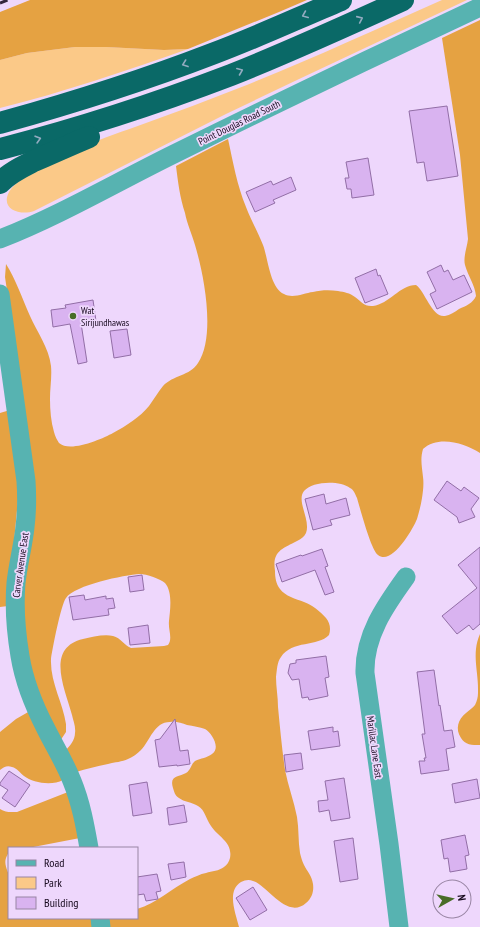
<svg xmlns="http://www.w3.org/2000/svg" width="480" height="927" font-family="'PT Sans Narrow',sans-serif">
<rect width="100%" height="100%" fill="#eed7fc"/>
<g fill="#fbc988">
<path d="M442,0H467L297,80L226,114L34,211C20,216 0,209 9,192C15,182 26,177 35,172C50,164 65,155 81,148C102,138 124,131 146,123C177,112 208,100 239,88C308,61 374,30 442,0Z"/>
<path d="M75,47H106L164,50L188,49C126,71 64,92 0,108V60L27,53Z"/>
</g>
<g fill="#e5a242">
<path d="M30,0H307L279,12L188,49L164,50L106,47H75L27,53L0,60V12Z"/>
<path d="M480,20V453C465,443 438,435 423,449C420,459 422,467 423,477C424,484 423,491 422,498C421,505 419,512 417,519C413,529 392,566 378,555C371,550 360,508 357,498C355,494 354,490 350,488C340,480 312,481 304,491C296,501 311,520 306,533C304,537 301,539 297,541C282,549 272,551 275,571C275,577 276,584 280,589C285,596 296,599 304,602C312,605 320,611 326,618C330,623 331,629 329,635C318,647 292,640 281,657C277,662 277,670 276,677C276,687 278,697 278,707C280,728 282,749 285,770C288,786 294,801 297,817C299,829 298,841 300,853C301,857 302,861 304,865C307,871 312,876 313,884C314,891 312,898 306,903C287,920 268,886 253,881C249,879 245,880 241,882C226,891 236,914 239,927H109L108,918H137V909C157,903 171,889 190,879C195,877 200,874 206,873C212,871 219,871 224,867C227,865 229,862 230,858C233,842 218,837 211,826C206,819 205,810 198,806C192,802 184,802 179,798C175,796 174,791 173,788C169,775 179,777 186,773C191,770 191,764 195,761C201,758 207,758 212,754C221,748 212,733 205,729C200,727 193,726 187,725C182,723 175,721 170,722C154,722 150,741 141,750C137,754 133,757 128,759C122,762 115,762 108,764C97,766 86,769 76,772L65,751C70,746 75,740 75,733C76,727 73,720 72,715C65,689 45,648 83,639C92,637 104,634 113,636C121,638 124,645 131,648L164,646L168,645C173,638 168,630 169,621C170,611 173,592 165,583C161,579 146,574 140,574C124,575 75,585 66,598C61,604 52,651 51,659C50,682 63,703 66,724V732L60,741L34,683L23,627L22,394L5,277L6,264C16,280 22,298 30,316C37,332 49,348 51,366C52,377 50,388 50,399C50,410 51,422 54,432C55,436 57,440 59,443C70,453 102,439 113,433C126,426 140,417 149,406C154,399 158,392 163,386C173,375 190,376 198,363C216,336 204,275 195,245C192,234 187,224 185,213C180,198 178,182 176,166L228,139C233,162 237,185 246,207C251,220 258,232 263,245C268,258 270,288 284,294C293,299 304,293 313,292C321,290 330,290 338,291C344,292 350,293 355,297C361,301 364,307 373,306C389,304 400,285 416,285C425,291 432,318 445,316C450,315 455,312 459,309C466,306 473,303 476,296C475,285 468,276 465,265C463,257 467,248 468,239L460,155L442,38Z"/>
<path d="M10,410L19,489L8,606L0,607V413Z"/>
<path d="M480,634V745C472,745 465,745 461,738C455,729 458,719 466,713C469,710 473,708 475,705C477,701 478,697 478,693C479,672 471,654 480,634Z"/>
<path d="M30,711L63,780C52,786 33,783 24,776C20,773 17,768 12,767C7,765 4,767 0,770V732L16,719Z"/>
<path d="M68,792L80,838L28,848H9C9,853 8,853 6,858C4,863 7,870 9,875V918H92L93,927H0V809C6,813 11,812 17,812Z"/>
</g>
<g fill="#d9b3f0" stroke="#926ea6">
<path d="M447,106L458,176L427,181L424,162L417,163L409,111Z"/>
<path d="M368,158L374,195L352,198L351,189H347L345,178H349L346,162Z"/>
<path d="M291,177L296,190L273,200L275,203L255,212L246,192L271,181L273,185Z"/>
<path d="M441,265L444,272L448,270L453,280L464,275L472,292L437,309L430,294L436,291L427,272Z"/>
<path d="M376,269L378,276L380,275L388,294L365,303L355,278Z"/>
<path d="M93,300L96,321L81,323L87,362L78,364L70,324L53,327L51,310L66,308L65,305Z"/>
<path d="M127,329L131,355L114,358L110,331Z"/>
<path d="M447,481L461,491L464,487L479,498L471,509L475,517L459,523L457,517L434,500Z"/>
<path d="M324,494L326,504L346,498L350,515L330,520L332,525L313,530L305,499Z"/>
<path d="M480,547V624L473,630L469,625L457,634L442,616L477,588L458,565Z"/>
<path d="M322,549L328,566L325,567L334,592L325,595L315,570L282,582L276,564L301,555L302,556Z"/>
<path d="M142,575L144,590L130,592L128,577Z"/>
<path d="M84,595L85,600L106,596V599L113,598L115,608L108,609L109,615L73,620L69,597Z"/>
<path d="M148,625L150,643L130,645L128,628Z"/>
<path d="M326,656L329,677L325,678L328,696L309,700L308,697L302,698L299,679L292,680L288,673L290,664L296,663V660Z"/>
<path d="M434,670L439,706L440,705L444,731L452,730L455,747L446,749L449,770L421,774L419,761H425L424,758H426L422,734H425L417,672Z"/>
<path d="M175,719L180,751L188,750L190,764L177,766V765L159,767L155,740L160,739Z"/>
<path d="M333,727V732L338,731L340,746L311,750L308,731Z"/>
<path d="M301,753L303,769L286,772L284,755Z"/>
<path d="M9,771L30,785L15,807L2,798L8,790L0,785V783Z"/>
<path d="M344,778L350,818L331,821L329,810L319,812L318,801L328,800L325,781Z"/>
<path d="M477,779L480,798L455,803L452,784Z"/>
<path d="M147,782L152,813L133,816L129,785Z"/>
<path d="M184,805L187,822L169,825L167,808Z"/>
<path d="M465,835L469,855L465,856L467,869L450,872L448,858L444,859L441,840Z"/>
<path d="M353,838L358,879L340,882L334,841Z"/>
<path d="M184,862L186,877L171,880L168,864Z"/>
<path d="M157,874L161,891L156,892L158,899L146,901L144,894L137,895V877Z"/>
<path d="M253,887L267,910L250,920L236,898Z"/>
</g>
<g fill="none" stroke-linecap="round" stroke-linejoin="round">
<g stroke="#57b3b1" stroke-width="19">
<path d="M0,239C59,216 117,182 174,154C275,104 377,55 480,7"/>
<path d="M0,294L26,481C27,496 27,511 25,527C23,546 18,564 16,583C14,607 16,632 20,656C24,681 34,706 46,729C55,747 65,763 72,781C81,803 85,825 89,848"/>
<path d="M100,918L101,927"/>
<path d="M399,927L389,844L365,673C364,636 385,606 406,577"/>
</g>
<g stroke="#0a6967" stroke-width="22">
<path d="M0,123C72,103 142,81 212,54C255,38 298,18 341,0"/>
<path d="M0,149C78,129 155,104 231,75C289,52 346,26 403,0"/>
<path d="M0,183C9,173 22,167 34,161C52,153 70,145 89,137"/>
</g>
<path stroke="#34253c" stroke-width="3" stroke-dasharray="8 4" stroke-linecap="butt" d="M0,3L8,0"/>
</g>
<defs><path id="oneway-chevron" d="M-2-3.5L2.5 0L-2 3.5" fill="none" stroke-width="1.6" stroke-linecap="round" stroke-linejoin="round"/></defs>
<g stroke="#93abc0">
<use href="#oneway-chevron" transform="translate(305 15) rotate(157)"/>
<use href="#oneway-chevron" transform="translate(360 19) rotate(-24)"/>
<use href="#oneway-chevron" transform="translate(185 64) rotate(160)"/>
<use href="#oneway-chevron" transform="translate(240 71) rotate(-22)"/>
<use href="#oneway-chevron" transform="translate(38 139) rotate(-16)"/>
</g>
<circle fill="#486d27" stroke="#eed7fc" stroke-width="1.5" cx="73" cy="316" r="4"/>
<g text-anchor="middle" stroke-width="3.5" stroke-linejoin="round" paint-order="stroke">
<g font-size="10" fill="#17091e" stroke="#eed7fc">
<text transform="translate(239 122) rotate(-26)" y="4">Point Douglas Road South</text>
<text transform="translate(20 565) rotate(-82)" y="4">Carver Avenue East</text>
<text transform="translate(375 747) rotate(82)" y="4">Marillac Lane East</text>
</g>
<g font-size="10" fill="#17091e" stroke="#eed7fc" text-anchor="start">
<text x="81" y="314">Wat<tspan x="81" dy="12">Sirijundhawas</tspan></text>
</g>
</g>
<rect x="8" y="847" width="130" height="72" fill="#eed7fc" stroke="#9885a3"/>
<rect x="16" y="860" width="20" height="6" fill="#57b3b1" stroke="#9885a3"/>
<text x="44" y="867" font-size="12" fill="#17091e">Road</text>
<rect x="16" y="877" width="20" height="12" fill="#fbc988" stroke="#9885a3"/>
<text x="44" y="887" font-size="12" fill="#17091e">Park</text>
<rect x="16" y="897" width="20" height="12" fill="#d9b3f0" stroke="#9885a3"/>
<text x="44" y="907" font-size="12" fill="#17091e">Building</text>
<g transform="translate(452 899) rotate(82)"><circle r="19" fill="#eed7fc" stroke="#9885a3"/>
<path d="M0-3L7 15L0 10L-7 15Z" fill="#486d27"/>
<text y="-6" font-size="11" font-weight="bold" text-anchor="middle" fill="#17091e">N</text>
</g>
</svg>
